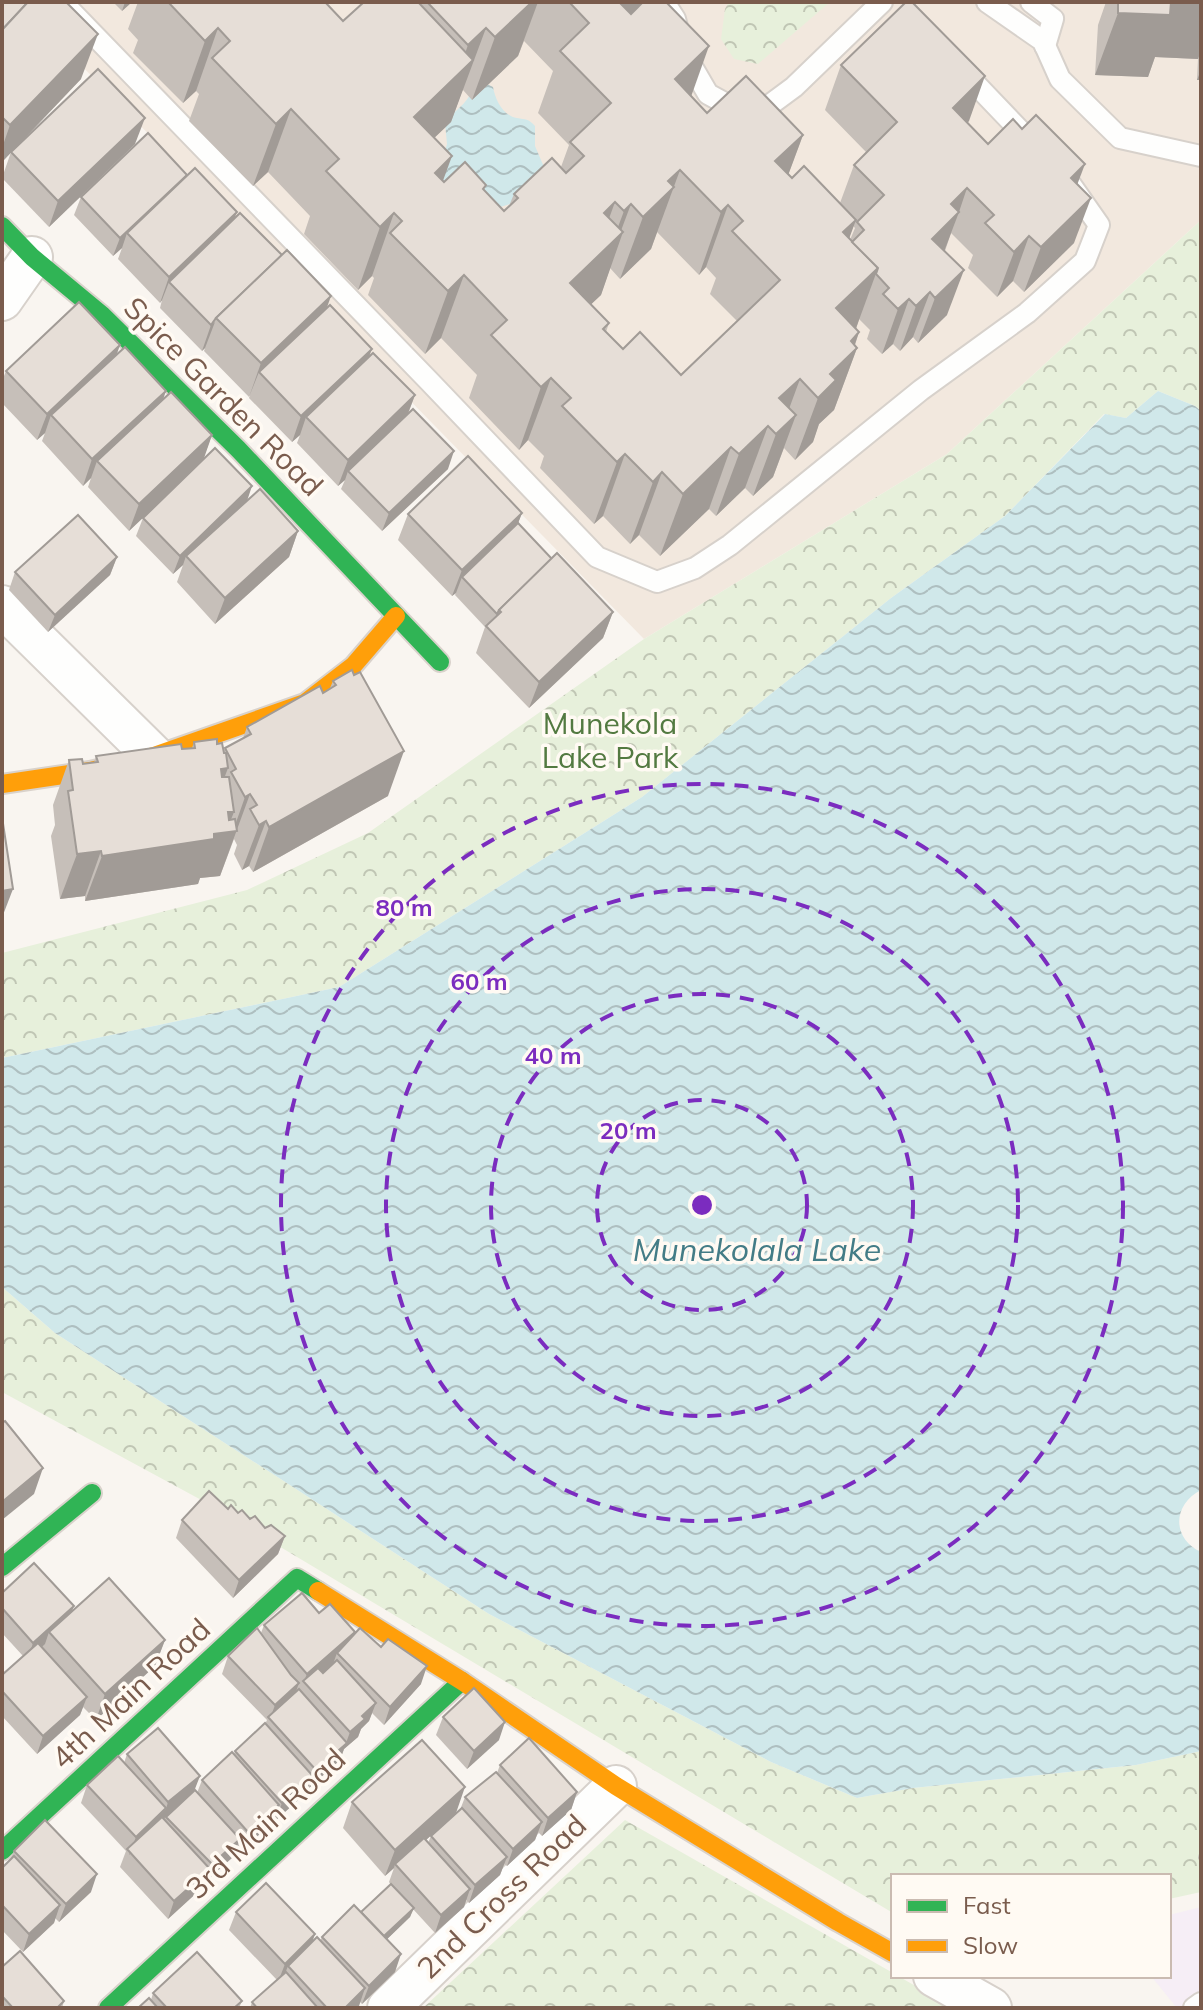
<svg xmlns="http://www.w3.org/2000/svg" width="1203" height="2010" font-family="Mulish,sans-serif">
<defs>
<pattern id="park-crowns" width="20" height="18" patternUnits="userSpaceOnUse" patternTransform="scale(2)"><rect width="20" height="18" fill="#e7f0db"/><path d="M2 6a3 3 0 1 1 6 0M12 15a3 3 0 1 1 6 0" fill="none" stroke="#c0c6b4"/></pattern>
<pattern id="water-waves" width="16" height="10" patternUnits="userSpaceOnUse" patternTransform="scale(2)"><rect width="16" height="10" fill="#d0e8ea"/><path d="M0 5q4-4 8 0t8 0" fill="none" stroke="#aebfc0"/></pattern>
</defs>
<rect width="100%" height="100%" fill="#f9f5f0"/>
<path fill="#f2e8de" d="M19,2H1201V220L947,454L644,639Z"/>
<path fill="#f6eef6" d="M1201,1907V2008H1177L1151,1976H1169V1915Z"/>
<g fill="url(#park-crowns)">
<path d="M729,2H830L758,64L734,59L721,39L725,9Z"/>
<path d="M1201,220V411L1195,406L1158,391L1126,418L1104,414L1005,516L891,598L642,797L339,987L2,1058V953L247,890L368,833L644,639L947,454Z"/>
<path d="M2,1287L55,1333L489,1614L771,1762L857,1798L913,1788L1136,1765L1201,1751V1892L1169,1899V1876H893V1913L205,1502L2,1392Z"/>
<path d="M625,1820L893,1973V1976H898L954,2008H423Z"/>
</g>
<g fill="url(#water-waves)">
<path d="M487,84L493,87C495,99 503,116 517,118C526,120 528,118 535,126V146L544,167L516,202L497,208L449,190L433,168L445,151L447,144L445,123C456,108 464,108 473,89Z"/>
<path d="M1158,391L1195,406L1201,411V1490C1173,1504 1171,1538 1201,1552V1751L1136,1765L913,1788L857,1798L771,1762L489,1614L55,1333L2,1287V1058L339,987L642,797L891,598L1005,516L1105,414L1126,418Z"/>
</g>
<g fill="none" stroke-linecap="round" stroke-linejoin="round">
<defs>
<g id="lane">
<path d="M62,2L429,381L597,557L657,582L695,568L730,545L921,390L1027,313L1085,261L1099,225L1071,185"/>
<path d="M664,2L675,19L683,51L708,94L752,118L794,87L882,2"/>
<path d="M987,2L1043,41L1060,79L1120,138L1201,156"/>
<path d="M1031,2L1053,19L1045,46"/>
<path d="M964,72L1030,141"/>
<path d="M1194,2008L1201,2003"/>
</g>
<g id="street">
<path d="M2,300L32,257"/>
<path d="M2,606L154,756"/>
<path d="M934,1976L991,2008"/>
<path d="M388,2008L616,1786"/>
</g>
<g id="fast">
<path d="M2,226L32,257L102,315L238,449L440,662"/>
<path d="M2,1567L92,1493"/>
<path d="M2,1851L297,1578L318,1591"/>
<path d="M108,2008L462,1681"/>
</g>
<g id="slow">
<path d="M2,784L90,771L154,756L305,703L353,666L396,616"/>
<path d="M318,1591L462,1681L616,1786L838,1922L893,1953"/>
</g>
</defs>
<use href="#lane" stroke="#d7d1cb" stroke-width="24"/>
<use href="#street" stroke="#d7d1cb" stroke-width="44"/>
<use href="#fast" stroke="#d9d2cb" stroke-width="22"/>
<use href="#slow" stroke="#d9d2cb" stroke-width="22"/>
<use href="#lane" stroke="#fefefd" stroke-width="20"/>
<use href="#street" stroke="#fefefd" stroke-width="40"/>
<use href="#fast" stroke="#30b455" stroke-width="18"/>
<use href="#slow" stroke="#ff9f0a" stroke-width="18"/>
</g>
<g fill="#c6bfb9" fill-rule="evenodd">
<path d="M2,2L81,79L2,162Z"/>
<path d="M113,2H132L122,11Z"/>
<path d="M138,2H325L343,21L364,2H666L691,96L707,113L803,135L788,175L792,178L840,203L854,165L866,152L825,110L841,65L969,121L967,123L988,144L1077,185L1074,243L1024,292L1013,281L997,297L968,268L973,255L951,233L945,251L947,315L918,343L913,337L900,351L893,344L882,354L867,339L870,330L859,319L856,329L859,332L855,345L857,348L834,410L819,424L813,442L795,460L784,448L773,477L753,496L745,488L716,516L709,509L660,556L639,535L630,544L603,516L594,524L540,468L544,456L528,440L519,450L469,398L477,375L441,338L425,354L368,295L374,278L372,276L358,290L304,234L310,216L268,172L253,186L189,121L199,94L196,91L183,103L133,53L138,40L128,29ZM524,41L553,71L538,113L569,145L561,167L514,194L509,206L504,211L484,190L486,185L443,181L434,138L451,122L462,91L463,90L472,100L518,56ZM853,226L855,228L850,240L849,238ZM657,232L699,275L706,267L716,278L710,294L737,321L681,375L623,349L606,332L609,323L591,304L601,295L610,268L620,279L651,249Z"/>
<path d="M1106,2H1201V80H1197L1198,59L1155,57L1148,77L1095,75L1098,25Z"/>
<path d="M135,144L49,227L2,178L11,152Z"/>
<path d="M187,175L235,218L327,307L369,357L415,395L408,414L448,469L382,531L341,489L345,480L338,486L297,443L300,435L292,442L249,398L250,395L249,397L204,351L205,348L202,351L160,308L162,300L160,303L118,259L122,248L113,256L74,215L81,197Z"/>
<path d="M117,355L164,398L212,435L203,459L247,500L298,531L289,557L215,624L177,582L183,565L173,574L136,536L143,518L164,498L129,531L88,487L91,478L83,486L42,441L45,433L37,440L2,403V381L6,371Z"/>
<path d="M522,513L518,523L552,559L613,612L603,638L529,708L476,653L485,627L455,595L456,593L452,596L398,540L408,514Z"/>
<path d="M117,557L110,575L48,632L9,590L15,572Z"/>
<path d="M333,681L388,796L253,872L249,866L242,870L234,854L237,845L234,839L220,876L200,878L198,884L85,901V896L60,899L51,836L55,825L53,805L69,760L83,764L94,763L96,756L192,748L194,742L217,744L223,751L225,748L243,738L247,727L323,693L330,688Z"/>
<path d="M228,1509L250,1519L265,1528L285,1536L278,1554L233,1598L176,1538L182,1520Z"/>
<path d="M2,1593L74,1606L71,1612L165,1640L155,1666L96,1720L83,1707L80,1715L37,1754L2,1716V1675L23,1656L2,1633Z"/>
<path d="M319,1613L355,1632L421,1684L384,1725L372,1713L369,1721L361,1729L358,1737L344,1749L340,1760L309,1788L308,1787L306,1793L275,1821L274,1819L272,1823L242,1850L237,1845L233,1857L205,1882L203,1887L168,1919L120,1867L126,1851L81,1803L87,1785L124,1763L127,1754L197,1793L202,1780L234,1754L235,1751L265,1724L267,1720L222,1674L228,1656L261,1633L264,1625Z"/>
<path d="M443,1717L499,1740L467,1769L436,1735Z"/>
<path d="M500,1765L577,1792L571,1810L542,1836L538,1832L535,1840L507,1866L504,1864L500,1875L469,1903L466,1900L464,1907L435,1933L413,1909L410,1917L387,1939L395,1972L362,2004L360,2002L357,2008H250L252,2002L277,1980L229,1930L236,1912L312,1942L320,1941L322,1937L361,1912L391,1885L389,1882L394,1868L385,1876L343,1828L352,1802L456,1813L426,1840L428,1843L431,1836L460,1810L465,1797L497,1773Z"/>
<path d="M1201,1845V1865L1198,1858Z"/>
<path d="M14,1851L91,1892L59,1922L55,1918L54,1923L23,1952L2,1930V1868L10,1860Z"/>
<path d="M2,1967L64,2001L62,2008H2Z"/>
<path d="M153,1993L242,2001L239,2008H138L151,2000Z"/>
</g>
<g fill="#a19b96">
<path d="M125,2H132L122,11Z"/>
<path d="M526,2H538L518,56L472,100L495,37Z"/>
<path d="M621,2H646L597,66Z"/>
<path d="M1168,2H1201V51L1198,59L1155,57L1148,77L1095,75L1118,13Z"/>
<path d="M218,28L196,91L183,103L205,41Z"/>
<path d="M486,28L451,122L391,179L414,117L457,76L468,45Z"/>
<path d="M98,34L81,79L2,162V148L10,125Z"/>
<path d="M709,46L687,108L675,79Z"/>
<path d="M1201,70V80H1197Z"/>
<path d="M985,76L969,121L937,153L953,108Z"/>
<path d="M291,109L268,172L253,186L276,124Z"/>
<path d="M145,118L135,144L49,227L58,201Z"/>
<path d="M803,135L780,197L775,161Z"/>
<path d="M452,156L429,219L435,173Z"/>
<path d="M1085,164L1068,209L1071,178Z"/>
<path d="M680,170L651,249L620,279L643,217L668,181Z"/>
<path d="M187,175L127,233L122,248L113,256L120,238Z"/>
<path d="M967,188L959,212L942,257L932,239L951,204Z"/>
<path d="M1091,198L1074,243L1024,292L1041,247Z"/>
<path d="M615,202L594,260L612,243L624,211L631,204L619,236L623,232L601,295L548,345L570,283L604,213Z"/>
<path d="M728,205L706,267L699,275L721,212Z"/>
<path d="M237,212L227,238L169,282L162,300L160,303L169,277Z"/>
<path d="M394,213L372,276L358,290L380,227Z"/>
<path d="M856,220L833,282L843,232Z"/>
<path d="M1029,236L1013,281L997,297L1014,252Z"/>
<path d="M878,268L855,331L836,308Z"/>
<path d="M964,270L947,315L918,343L935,298Z"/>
<path d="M464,275L441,338L425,354L448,291Z"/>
<path d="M930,292L913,337L900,351L916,306Z"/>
<path d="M331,296L319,330L259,372L249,397L261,363Z"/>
<path d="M909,299L893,344L882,354L898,309Z"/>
<path d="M215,322L205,348L202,351L211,325Z"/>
<path d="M859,332L852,353L857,348L834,410L819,424L813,442L795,460L818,398L830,374L851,341Z"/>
<path d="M120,345L111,371L51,415L45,433L37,440L47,414Z"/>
<path d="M372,349L362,375L306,417L300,435L292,442L301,416Z"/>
<path d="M551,378L528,440L519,450L541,387Z"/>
<path d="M800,379L782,428L796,415L773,477L753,496L776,434L779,398Z"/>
<path d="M166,391L157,417L97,461L91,478L83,486L92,459Z"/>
<path d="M415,395L405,421L348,471L345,480L338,486L348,460Z"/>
<path d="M768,426L745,488L716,516L739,454Z"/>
<path d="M212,435L203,461L129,531L139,504Z"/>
<path d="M731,447L709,509L660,556L683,494Z"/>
<path d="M454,451L448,469L382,531L389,513Z"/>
<path d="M625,454L603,516L594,524L617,462Z"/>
<path d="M662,472L639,535L630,544L653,482Z"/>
<path d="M252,486L246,504L186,556L183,565L173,574L180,556Z"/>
<path d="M522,513L512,539L462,577L456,593L452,596L462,570Z"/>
<path d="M298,531L289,557L215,624L225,598Z"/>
<path d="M117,557L110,575L48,632L55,615Z"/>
<path d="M613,612L603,638L529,708L539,682Z"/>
<path d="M404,751L388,796L253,872L269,827Z"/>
<path d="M228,768L211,813L221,769Z"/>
<path d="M250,794L220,876L200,878L198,884L85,901L102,856L214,834L228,812H234L226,832L233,831L245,797Z"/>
<path d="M266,821L249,866L242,870L259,825Z"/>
<path d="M101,851L85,896L60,899L77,854Z"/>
<path d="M13,889L3,915H2V891Z"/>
<path d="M43,1468L34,1494L2,1520V1502Z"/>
<path d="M285,1536L278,1554L233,1598L239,1580Z"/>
<path d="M74,1606L67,1624L49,1632L45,1644L27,1661L33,1643Z"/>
<path d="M355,1632L349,1650L337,1653L333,1664L308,1686L304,1681L307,1674Z"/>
<path d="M165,1640L155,1666L96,1720L105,1694Z"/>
<path d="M427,1666L421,1684L384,1725L390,1707Z"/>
<path d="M299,1683L293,1700L270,1719L275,1705Z"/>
<path d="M87,1697L80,1715L37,1754L43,1736Z"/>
<path d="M376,1703L369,1721L361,1729L358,1737L344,1749L340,1760L309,1788L316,1770L346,1743L350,1732L362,1716Z"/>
<path d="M505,1722L499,1740L467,1769L474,1751Z"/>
<path d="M312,1775L306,1793L275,1821L282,1803Z"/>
<path d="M200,1776L193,1794L162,1820L160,1826L129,1855L136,1837L166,1809L168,1802Z"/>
<path d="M465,1787L456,1813L397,1866L395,1864L394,1868L385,1876L395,1850Z"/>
<path d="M577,1792L571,1810L542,1836L548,1818Z"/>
<path d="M279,1805L272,1823L242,1850L248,1832Z"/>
<path d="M542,1822L535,1840L507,1866L513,1849Z"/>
<path d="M240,1839L233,1857L205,1882L212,1864Z"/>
<path d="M507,1857L500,1875L469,1903L475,1885Z"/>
<path d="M210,1869L203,1887L168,1919L174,1901Z"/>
<path d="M97,1874L91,1892L59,1922L66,1904Z"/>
<path d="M470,1889L464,1907L435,1933L441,1915Z"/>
<path d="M60,1905L54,1923L23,1952L29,1934Z"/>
<path d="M414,1908L410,1917L380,1946L383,1936Z"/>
<path d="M315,1934L309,1952L288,1966L284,1976L278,1982L285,1964Z"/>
<path d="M401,1954L395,1972L362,2004L369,1986Z"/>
<path d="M365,1988L359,2006L357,2008H345Z"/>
</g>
<g fill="#e6ded7" stroke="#a19b96" stroke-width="2" fill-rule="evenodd">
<path d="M2,2H28L2,30Z"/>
<path d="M28,2H66L98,34L10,125L2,117V30Z"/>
<path d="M168,2H325L343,21L364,2H418L473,60L414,117L452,156L435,173L444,182L465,162L486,185L483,189L504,211L518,198L514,194L552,158L566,173L584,156L570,142L611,103L560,51L589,23L569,2H621L620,3L631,14L643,2H666L709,46L675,79L707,113L746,76L803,135L775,161L792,178L804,166L856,220L843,232L878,268L836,308L859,332L851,341L857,348L830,374L836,380L818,398L800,379L779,398L796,415L776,434L768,426L739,454L731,447L683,494L662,472L653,482L625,454L617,462L562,406L571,398L551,378L541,387L491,335L507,320L464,275L448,291L390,233L402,221L394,213L380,227L326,171L339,159L291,109L276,124L212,58L230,41L218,28L205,41ZM680,170L721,212L728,205L743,221L732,231L780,280L681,375L640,332L623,349L603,329L609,323L570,283L623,232L604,213L615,202L624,211L631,204L643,217L674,187L668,181Z"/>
<path d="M427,2H532L495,37L486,28L468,45Z"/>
<path d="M906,2H912L985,76L953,108L988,144L1013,119L1022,129L1036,115L1085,164L1071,178L1091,198L1041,247L1029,236L1014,252L985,223L994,215L967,188L951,204L959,212L932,239L964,270L935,298L930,292L916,306L909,299L898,309L883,294L889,288L876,274L878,268L852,242L864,230L857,222L884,195L854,165L897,122L841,65Z"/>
<path d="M1118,2H1171L1170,15L1118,13Z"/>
<path d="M98,69L145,118L58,201L11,152Z"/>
<path d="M148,133L187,175L120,238L81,197Z"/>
<path d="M195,168L237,212L169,277L127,233Z"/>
<path d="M240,213L282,255L216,318L211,325L169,282Z"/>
<path d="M287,250L331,296L261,363L216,318Z"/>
<path d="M79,302L120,345L47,414L6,371Z"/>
<path d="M330,305L372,349L301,416L259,372Z"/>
<path d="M125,347L166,391L92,459L51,415Z"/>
<path d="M373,353L415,395L348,460L306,417Z"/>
<path d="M171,392L212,435L139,504L97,461Z"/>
<path d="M413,409L454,451L389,513L348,471Z"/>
<path d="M215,448L252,486L180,556L143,518Z"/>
<path d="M468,456L522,513L462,570L408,514Z"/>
<path d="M260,489L298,531L225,598L186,556Z"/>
<path d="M78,515L117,557L55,615L15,572Z"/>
<path d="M518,523L552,559L499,610L497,614L462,577Z"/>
<path d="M557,553L613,612L539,682L486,626L501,612L499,610Z"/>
<path d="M352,670L354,675L360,672L404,751L269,827L266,821L259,825L250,809L257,805L250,794L245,797L231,772L236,769L225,748L251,734L247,727L320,686L323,693L336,685L333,681Z"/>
<path d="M217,739V744L222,743L224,753H226L228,768L221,769L222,777H229L234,812H228L229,820L235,819L237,831L214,834V839L102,856L101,851L77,854L68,791L73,790L69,760L82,759L83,764L98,762L96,756L181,744L182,749L195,748L194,742Z"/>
<path d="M2,817L13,889L2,891Z"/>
<path d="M5,1421L43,1468L2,1502V1423Z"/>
<path d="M209,1491L228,1509L231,1505L238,1513L242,1510L250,1519L255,1516L265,1528L271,1525L285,1536L239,1580L182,1520Z"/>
<path d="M34,1563L74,1606L33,1643L2,1608V1593Z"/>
<path d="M109,1578L165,1640L105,1694L49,1632Z"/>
<path d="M302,1593L319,1613L330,1604L355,1632L307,1674L264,1625Z"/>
<path d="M257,1628L291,1675L299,1683L275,1705L228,1656Z"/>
<path d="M360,1628L381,1647L388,1639L427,1666L390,1707L337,1653Z"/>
<path d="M38,1643L87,1697L43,1736L2,1691V1675Z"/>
<path d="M337,1660L376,1703L362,1716L365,1719L350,1732L303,1681L318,1668L323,1673Z"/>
<path d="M474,1688L505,1722L474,1751L443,1717Z"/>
<path d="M299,1689L347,1743L316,1770L268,1717Z"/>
<path d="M265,1723L312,1775L282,1803L235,1751Z"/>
<path d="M158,1728L200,1776L168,1802L127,1754Z"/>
<path d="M529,1738L577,1792L548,1818L500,1765Z"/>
<path d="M422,1740L465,1787L395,1850L352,1802Z"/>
<path d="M232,1752L279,1805L248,1832L202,1780Z"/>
<path d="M118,1756L166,1808L136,1837L87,1785Z"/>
<path d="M496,1772L542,1822L513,1849L465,1797Z"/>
<path d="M195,1790L240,1839L212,1864L166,1817Z"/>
<path d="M462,1808L507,1857L475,1885L431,1836Z"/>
<path d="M162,1817L210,1869L174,1901L127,1849Z"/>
<path d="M45,1820L97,1874L66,1904L14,1851Z"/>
<path d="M424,1838L470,1889L441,1915L395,1864Z"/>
<path d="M14,1856L60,1905L29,1934L2,1905V1868Z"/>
<path d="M266,1883L315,1934L285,1964L236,1912Z"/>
<path d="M391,1884L414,1908L384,1936L361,1912Z"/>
<path d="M354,1905L401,1954L369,1986L322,1937Z"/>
<path d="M317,1937L365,1988L345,2008H327L288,1966Z"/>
<path d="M20,1951L64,2001L57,2008H13L2,1996V1967Z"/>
<path d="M197,1952L242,2001L234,2008H167L153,1993Z"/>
<path d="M286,1972L318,2008H257L252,2002Z"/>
<path d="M149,1998L158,2008H138Z"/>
</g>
<g fill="none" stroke="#7b2cbf" stroke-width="4" stroke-dasharray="14 10">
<circle cx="702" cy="1205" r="105"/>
<circle cx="702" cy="1205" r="211"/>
<circle cx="702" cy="1205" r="316"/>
<circle cx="702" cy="1205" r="421"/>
</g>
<g text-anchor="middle" stroke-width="7" stroke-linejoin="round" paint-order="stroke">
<g font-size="30" fill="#7a5c4d" stroke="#fffaf3">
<text transform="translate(223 397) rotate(45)" y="10">Spice Garden Road</text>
<text transform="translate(131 1694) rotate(-43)" y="10">4th Main Road</text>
<text transform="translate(266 1824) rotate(-43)" y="10">3rd Main Road</text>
<text transform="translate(502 1897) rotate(-44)" y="10">2nd Cross Road</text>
</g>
<g font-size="30" fill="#537a41" stroke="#fffaf3">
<text x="610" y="734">Munekola<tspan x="610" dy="34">Lake Park</tspan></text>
</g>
<g font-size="32" font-style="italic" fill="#437c86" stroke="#fffaf3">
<text x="757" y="1261">Munekolala Lake</text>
</g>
</g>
<circle cx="702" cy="1205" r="12" fill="#7b2cbf" stroke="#fffaf3" stroke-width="4"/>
<g font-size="24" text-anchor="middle" font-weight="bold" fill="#7b2cbf" stroke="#fffaf3" stroke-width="7" stroke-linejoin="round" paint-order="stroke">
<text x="404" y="916">80 m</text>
<text x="479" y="990">60 m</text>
<text x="553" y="1064">40 m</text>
<text x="628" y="1139">20 m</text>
</g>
<rect width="1203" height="2010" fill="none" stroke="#7a5c4d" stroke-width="8"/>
<rect x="891" y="1874" width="280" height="104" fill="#fffaf3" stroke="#cabbb1" stroke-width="2"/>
<rect x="907" y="1900" width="40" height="12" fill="#30b455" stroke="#cabbb1" stroke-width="2"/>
<text x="963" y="1914" font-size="24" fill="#7a5c4d">Fast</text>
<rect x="907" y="1940" width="40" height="12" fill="#ff9f0a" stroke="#cabbb1" stroke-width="2"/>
<text x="963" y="1954" font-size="24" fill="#7a5c4d">Slow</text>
</svg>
